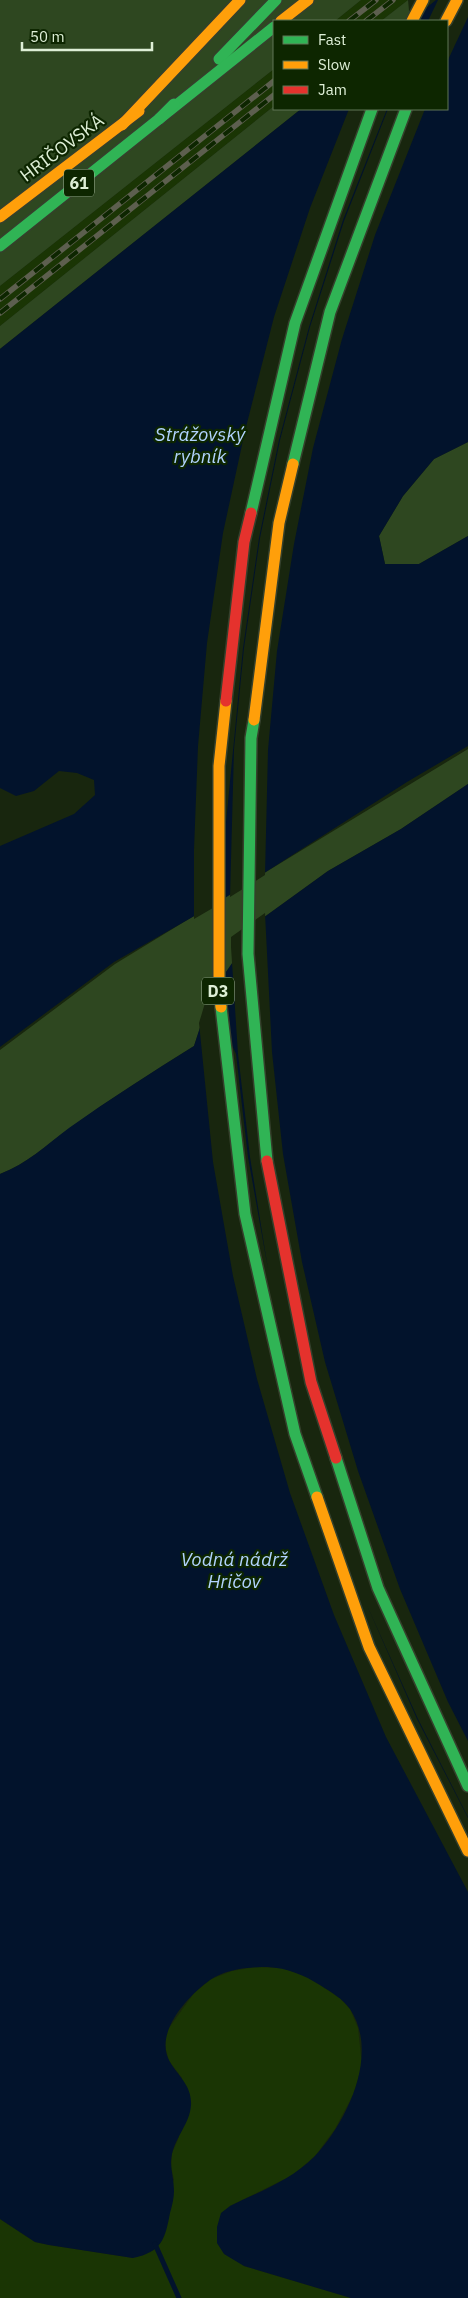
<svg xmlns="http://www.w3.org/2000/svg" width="468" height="2298" font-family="'IBM Plex Sans',sans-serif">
<rect width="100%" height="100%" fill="#18260e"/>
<g fill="#1a3504">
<path d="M361,0H408L381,21H335Z"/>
<path d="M274,69V106L0,326V286Z"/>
<path d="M255,1967L282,1968L306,1976L340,1998L350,2009L358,2028L362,2065L354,2093L335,2129L315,2156L293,2175L230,2206L244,2266L351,2298H0V2219L35,2242L49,2245L133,2258L174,2180L171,2166L172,2153L179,2137L182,2078L169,2061L166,2050L165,2040L169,2028L194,1993L211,1979L232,1971Z"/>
</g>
<g fill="#2e4720">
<path d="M0,0H361L335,21H274V69L0,286Z"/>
<path d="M408,0L410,21H381Z"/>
<path d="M274,106V109H301L0,349V326Z"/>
<path d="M468,442V536L419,564H385L379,536L403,496L434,459Z"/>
<path d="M468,749V784L401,829L328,871L263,918L211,994L194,1046C152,1072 110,1099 70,1128C46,1145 27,1164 0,1174V1050L115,964Z"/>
</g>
<g fill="#02132c">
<path d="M436,0H468V442L434,459L403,496L379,536L385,564H419L468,536V746L407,782L217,903L114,962L0,1047V846L74,814L95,795L94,780L77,773L59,771L34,791L16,796L0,788V349L301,109H447V21H410Z"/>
<path d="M468,784V2298H351L244,2266L224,2254L217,2243V2227L221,2213L230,2206C259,2192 291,2180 314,2157C347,2122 380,2054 350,2009C343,1999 331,1992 320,1985C304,1975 287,1968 268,1967C249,1967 226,1969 210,1980C188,1996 153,2033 170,2062C179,2077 192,2086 191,2105C190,2123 176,2136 172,2154C169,2166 174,2178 174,2191C174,2198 172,2206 170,2213C165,2239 162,2252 133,2258L49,2245L35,2242L0,2219V1174C27,1164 46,1145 69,1128C110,1099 152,1072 194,1046L211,994L263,918L328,871L401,829Z"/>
</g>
<g fill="#18260e">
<path d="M438,0H468V17L447,62V21H428Z"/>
<path d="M349,109H387L343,220L309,327L279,440L259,538L243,648L218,905L194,919V850L198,746L207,643L223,533L245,431L274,317L310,208Z"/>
<path d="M388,109H425L375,235L342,339L313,448L294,544L277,651L268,750L265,875L230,897L234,749L244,648L260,538L280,440L310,327L344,221Z"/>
<path d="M265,913L272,1052L283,1154L302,1262L325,1362L358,1471L400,1589L448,1702L468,1741V1817L418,1719L366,1603L417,1719L468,1818V1892L386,1737L334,1615L290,1493L257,1379L233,1276L213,1162L199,1023L208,993L236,1054L248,1157L268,1269L250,1157L238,1054L231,947V937Z"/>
</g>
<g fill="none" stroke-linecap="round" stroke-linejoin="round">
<path stroke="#02132c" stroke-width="5" d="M155,2244L179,2298"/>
<defs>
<g id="fast">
<path d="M219,59L276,0"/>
<path d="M159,119L274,27"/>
<path d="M0,246L159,119L174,104"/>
<path d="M293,464L330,312L406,109"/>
<path d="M251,513L295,323L372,109"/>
<path d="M254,720L251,738L248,954L267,1161"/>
<path d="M221,1007L245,1214L295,1434L317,1497"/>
<path d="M336,1458L378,1588L468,1786"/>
</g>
<g id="slow">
<path d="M281,21L308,0"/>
<path d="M412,21L423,0"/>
<path d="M446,21L457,0"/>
<path d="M122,125L240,0"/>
<path d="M0,217L139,111"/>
<path d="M254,720L279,523L293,464"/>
<path d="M221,1007L219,991V766L226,701"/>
<path d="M317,1497L369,1647L468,1851"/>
</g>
<g id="jam">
<path d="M226,701L244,542L251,513"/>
<path d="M267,1161L311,1382L336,1458"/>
</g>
</defs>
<use href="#fast" stroke="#35402c" stroke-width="14"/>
<use href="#slow" stroke="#35402c" stroke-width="14"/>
<use href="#jam" stroke="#35402c" stroke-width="14"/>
<use href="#fast" stroke="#30b455" stroke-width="11"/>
<use href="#slow" stroke="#ff9f0a" stroke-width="11"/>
<use href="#jam" stroke="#e5322d" stroke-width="11"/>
<defs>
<g id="rail">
<path d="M349,21L376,0"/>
<path d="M366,21L393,0"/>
<path d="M0,299L274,81"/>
<path d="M0,313L274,95"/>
</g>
</defs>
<use href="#rail" stroke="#5d5f4f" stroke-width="5.5"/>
<use href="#rail" stroke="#0d2600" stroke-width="4" stroke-dasharray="11" stroke-linecap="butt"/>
</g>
<g text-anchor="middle" stroke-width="4.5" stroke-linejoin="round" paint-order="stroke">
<g fill="#0d2600" stroke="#9fb396" stroke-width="1">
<rect x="64" y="169.5" width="30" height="27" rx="4"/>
<rect x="202" y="977.5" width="32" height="27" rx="4"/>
</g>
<g font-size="16" font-weight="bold" fill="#deefd6">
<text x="79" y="189">61</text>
<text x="218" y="997">D3</text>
</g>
<g font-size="18" fill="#deefd6" stroke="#0d2600">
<text transform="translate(62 148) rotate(-37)" y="6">HRIČOVSKÁ</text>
</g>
<g font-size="19" font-style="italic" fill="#b2d3fe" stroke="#0d2600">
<text x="200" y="441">Strážovský<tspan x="200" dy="22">rybník</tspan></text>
<text x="234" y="1566">Vodná nádrž<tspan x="234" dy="22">Hričov</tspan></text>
</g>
</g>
<rect x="273" y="20" width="175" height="90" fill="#0d2600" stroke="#617656"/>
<rect x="283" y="36" width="25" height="8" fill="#30b455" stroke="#617656"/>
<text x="318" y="45" font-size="15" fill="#deefd6">Fast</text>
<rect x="283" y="61" width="25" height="8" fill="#ff9f0a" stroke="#617656"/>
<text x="318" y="70" font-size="15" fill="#deefd6">Slow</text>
<rect x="283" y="86" width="25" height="8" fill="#e5322d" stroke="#617656"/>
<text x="318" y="95" font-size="15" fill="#deefd6">Jam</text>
<path d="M22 42v8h130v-8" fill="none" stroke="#deefd6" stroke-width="2.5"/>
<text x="30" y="42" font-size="15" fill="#deefd6" stroke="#0d2600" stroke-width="4" paint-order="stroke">50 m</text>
</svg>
